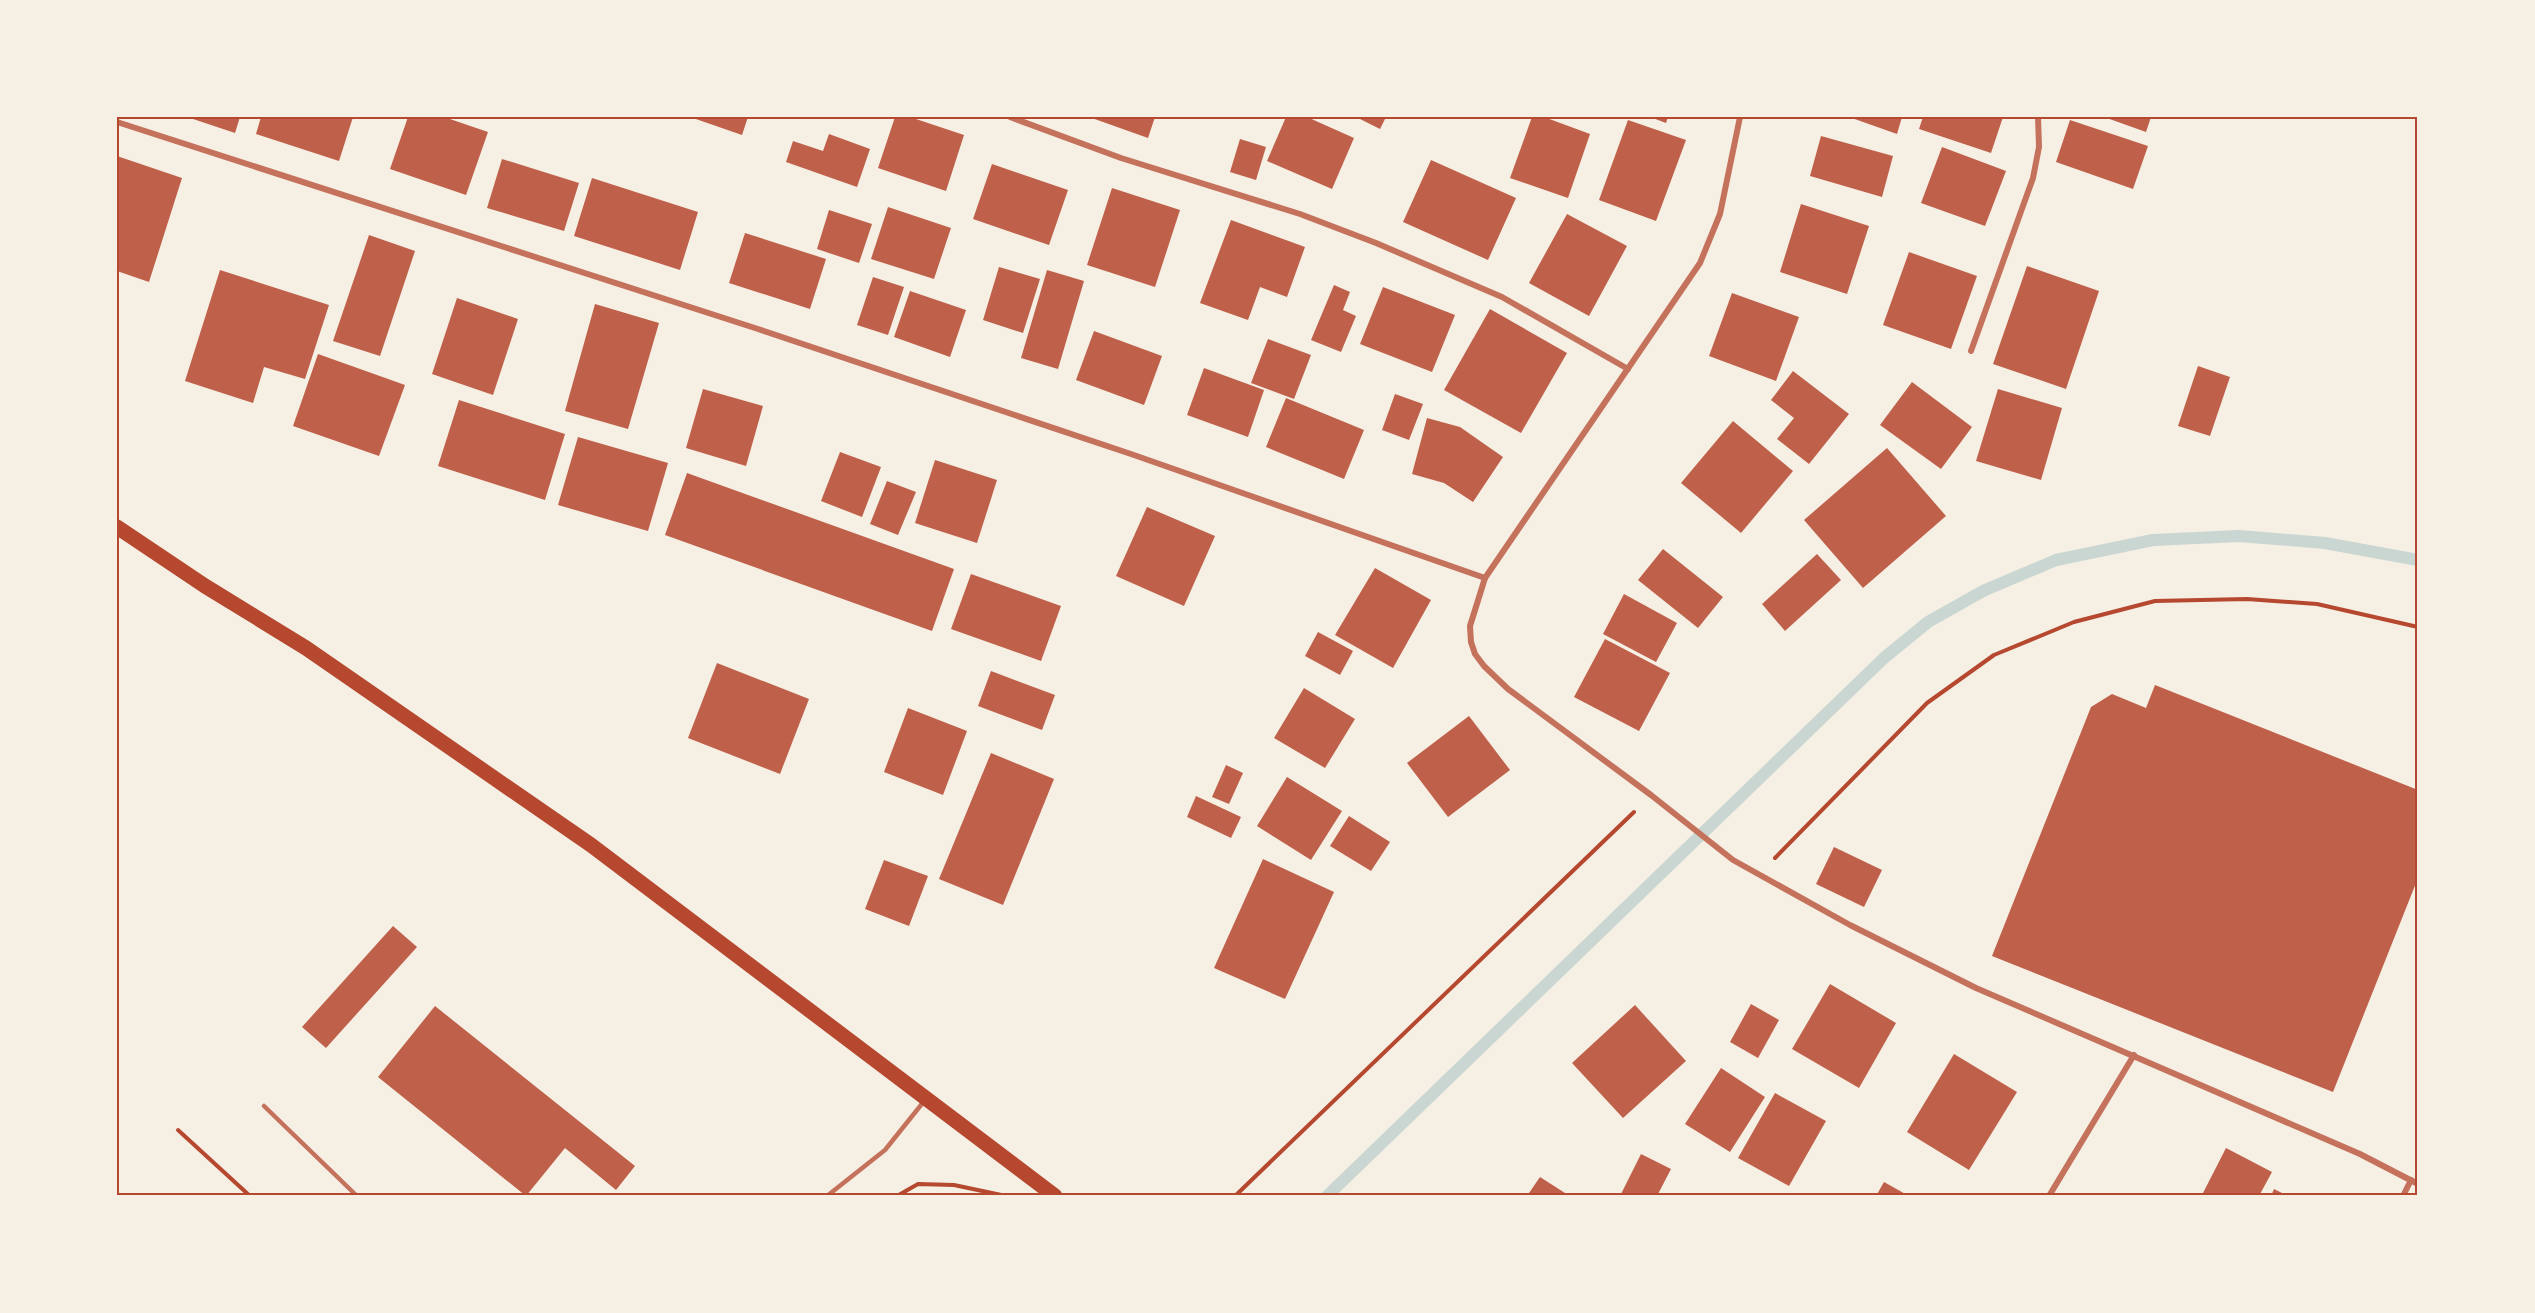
<svg xmlns="http://www.w3.org/2000/svg" width="2535" height="1313" font-family="Montserrat,sans-serif">
<rect width="100%" height="100%" fill="#f6efe4"/>
<g fill="none" stroke-linecap="round" stroke-linejoin="round">
<path stroke="#c9d6d2" stroke-width="12" d="M1327,1196L1884,658L1928,622L1983,591L2056,560L2153,540L2239,536L2325,543L2418,560"/>
</g>
<g fill="#bf614a">
<path d="M187,117H240L235,133Z"/>
<path d="M261,117H353L339,161L256,134Z"/>
<path d="M408,117H444L488,132L466,195L390,169Z"/>
<path d="M690,117H748L742,135Z"/>
<path d="M895,117H910L964,135L946,191L878,168Z"/>
<path d="M1089,117H1155L1148,138Z"/>
<path d="M1286,117H1307L1354,138L1332,189L1267,161Z"/>
<path d="M1356,117H1386L1380,129Z"/>
<path d="M1532,117H1544L1590,134L1568,198L1510,178Z"/>
<path d="M1650,117H1668L1666,123Z"/>
<path d="M1849,117H1902L1897,134Z"/>
<path d="M1923,117H2003L1991,153L1919,129Z"/>
<path d="M2104,117H2151L2146,132Z"/>
<path d="M1628,120L1686,140L1656,221L1599,200Z"/>
<path d="M2070,120L2148,146L2133,189L2056,162Z"/>
<path d="M829,134L870,149L857,187L786,162L793,141L823,151Z"/>
<path d="M1821,136L1893,156L1882,197L1810,176Z"/>
<path d="M1240,139L1266,147L1256,180L1230,172Z"/>
<path d="M1942,147L2006,171L1985,226L1921,203Z"/>
<path d="M117,156L182,178L149,282L117,271Z"/>
<path d="M502,159L579,183L564,231L487,208Z"/>
<path d="M1431,160L1516,198L1488,260L1403,222Z"/>
<path d="M992,164L1068,190L1049,245L973,219Z"/>
<path d="M592,178L698,212L680,270L574,236Z"/>
<path d="M1112,188L1180,210L1155,287L1087,265Z"/>
<path d="M1801,204L1869,226L1847,294L1780,272Z"/>
<path d="M888,207L951,228L934,279L871,259Z"/>
<path d="M829,210L872,224L859,263L817,249Z"/>
<path d="M1567,214L1627,246L1589,316L1529,283Z"/>
<path d="M1231,220L1305,247L1287,297L1260,287L1248,320L1200,303Z"/>
<path d="M745,233L826,259L810,309L729,283Z"/>
<path d="M369,235L415,251L380,356L333,341Z"/>
<path d="M1909,252L1977,276L1951,349L1883,325Z"/>
<path d="M2027,266L2099,291L2066,389L1993,364Z"/>
<path d="M999,267L1040,279L1023,333L983,320Z"/>
<path d="M220,270L329,305L305,379L264,367L253,403L185,381Z"/>
<path d="M1047,270L1084,281L1058,369L1021,358Z"/>
<path d="M873,277L904,287L888,335L857,325Z"/>
<path d="M1334,285L1350,292L1343,310L1356,316L1341,352L1311,340Z"/>
<path d="M1383,287L1455,315L1432,372L1360,344Z"/>
<path d="M910,291L966,310L950,357L894,337Z"/>
<path d="M1732,293L1799,317L1776,381L1709,356Z"/>
<path d="M457,298L518,319L493,395L432,374Z"/>
<path d="M595,304L659,323L628,429L565,411Z"/>
<path d="M1490,309L1567,353L1521,433L1444,390Z"/>
<path d="M1094,331L1162,356L1144,405L1076,380Z"/>
<path d="M1268,339L1311,355L1294,399L1251,383Z"/>
<path d="M318,354L405,385L379,456L293,426Z"/>
<path d="M2198,366L2230,377L2210,436L2178,426Z"/>
<path d="M1204,368L1264,390L1248,437L1187,415Z"/>
<path d="M1793,371L1849,414L1809,464L1777,439L1794,418L1771,400Z"/>
<path d="M1912,382L1972,427L1941,469L1880,425Z"/>
<path d="M703,389L763,406L746,466L686,448Z"/>
<path d="M1998,389L2062,408L2041,480L1976,461Z"/>
<path d="M1395,394L1423,404L1409,440L1382,430Z"/>
<path d="M1286,398L1364,430L1344,479L1266,447Z"/>
<path d="M459,400L565,434L545,500L438,466Z"/>
<path d="M1427,418L1460,427L1503,457L1473,502L1444,483L1412,474Z"/>
<path d="M1733,421L1793,471L1741,533L1681,483Z"/>
<path d="M578,437L668,463L648,531L558,505Z"/>
<path d="M1887,448L1946,516L1863,588L1804,520Z"/>
<path d="M840,452L881,467L862,517L821,501Z"/>
<path d="M935,460L997,480L977,543L915,523Z"/>
<path d="M687,473L954,569L932,631L665,535Z"/>
<path d="M887,481L916,492L898,535L870,524Z"/>
<path d="M1147,507L1215,536L1184,606L1116,576Z"/>
<path d="M1663,549L1723,597L1698,628L1638,580Z"/>
<path d="M1817,554L1841,580L1785,631L1762,604Z"/>
<path d="M1375,568L1431,600L1393,668L1335,635Z"/>
<path d="M971,574L1061,606L1041,661L951,629Z"/>
<path d="M1624,594L1677,623L1656,662L1603,634Z"/>
<path d="M1318,632L1353,651L1340,675L1305,656Z"/>
<path d="M1605,639L1670,673L1639,731L1574,697Z"/>
<path d="M717,663L809,699L780,774L688,738Z"/>
<path d="M991,671L1055,695L1042,730L978,706Z"/>
<path d="M2155,685L2418,790V878L2333,1092L1992,956L2091,707L2112,694L2146,708Z"/>
<path d="M1304,688L1355,719L1325,768L1274,738Z"/>
<path d="M908,708L967,731L943,795L884,772Z"/>
<path d="M1469,716L1510,770L1448,817L1407,763Z"/>
<path d="M991,753L1054,779L1003,905L939,879Z"/>
<path d="M1226,765L1243,773L1229,804L1212,797Z"/>
<path d="M1287,777L1342,811L1311,860L1257,826Z"/>
<path d="M1196,796L1241,817L1231,838L1187,817Z"/>
<path d="M1349,816L1390,842L1371,871L1330,846Z"/>
<path d="M1834,847L1882,870L1864,907L1816,884Z"/>
<path d="M1263,859L1334,892L1285,999L1214,968Z"/>
<path d="M884,860L928,876L909,926L865,909Z"/>
<path d="M393,926L417,947L326,1048L302,1027Z"/>
<path d="M1830,984L1896,1023L1859,1088L1792,1049Z"/>
<path d="M1751,1004L1779,1020L1758,1058L1730,1042Z"/>
<path d="M1635,1005L1686,1061L1623,1118L1572,1063Z"/>
<path d="M435,1006L635,1166L616,1190L565,1148L526,1196L378,1077Z"/>
<path d="M1954,1054L2017,1092L1969,1170L1907,1132Z"/>
<path d="M1721,1068L1765,1097L1730,1152L1685,1124Z"/>
<path d="M1775,1093L1826,1121L1789,1186L1738,1158Z"/>
<path d="M2226,1148L2272,1172L2259,1196H2209L2203,1193Z"/>
<path d="M1641,1154L1671,1169L1657,1196H1620Z"/>
<path d="M1540,1177L1565,1193L1563,1196H1527Z"/>
<path d="M1884,1182L1909,1196H1876Z"/>
<path d="M2274,1189L2288,1196H2271Z"/>
</g>
<g fill="none" stroke-linecap="round" stroke-linejoin="round">
<g stroke="#b5482f" stroke-width="4">
<path d="M1775,858L1927,703L1994,655L2074,622L2155,601L2247,599L2317,604L2418,627"/>
<path d="M178,1130L250,1196"/>
<path d="M897,1196L918,1184L954,1185L1006,1196"/>
<path d="M1235,1196L1634,812"/>
</g>
<g stroke="#c5725c" stroke-width="4.5">
<path d="M264,1106L357,1196"/>
<path d="M827,1196L885,1150L925,1100"/>
</g>
<g stroke="#c5725c" stroke-width="6">
<path d="M1010,117L1121,158L1300,214L1376,243L1502,297L1628,369"/>
<path d="M1740,117L1720,214L1700,263L1485,578L1470,626L1471,642L1475,654L1484,666L1508,689L1651,795L1733,860L1850,925L1976,988L2360,1154L2418,1184"/>
<path d="M117,122L758,329L1131,454L1485,578"/>
<path d="M1971,351L2033,178L2039,147L2038,117"/>
<path d="M2049,1196L2134,1055"/>
<path d="M2403,1196L2411,1180"/>
</g>
<path stroke="#b5482f" stroke-width="15" d="M117,527L205,586L306,648L591,845L1055,1196"/>
</g>
<rect width="2535" height="1313" fill="none" stroke="#f6efe4" stroke-width="237"/>
<rect x="118" y="118" width="2298" height="1076" fill="none" stroke="#b5482f" stroke-width="2"/>
</svg>
